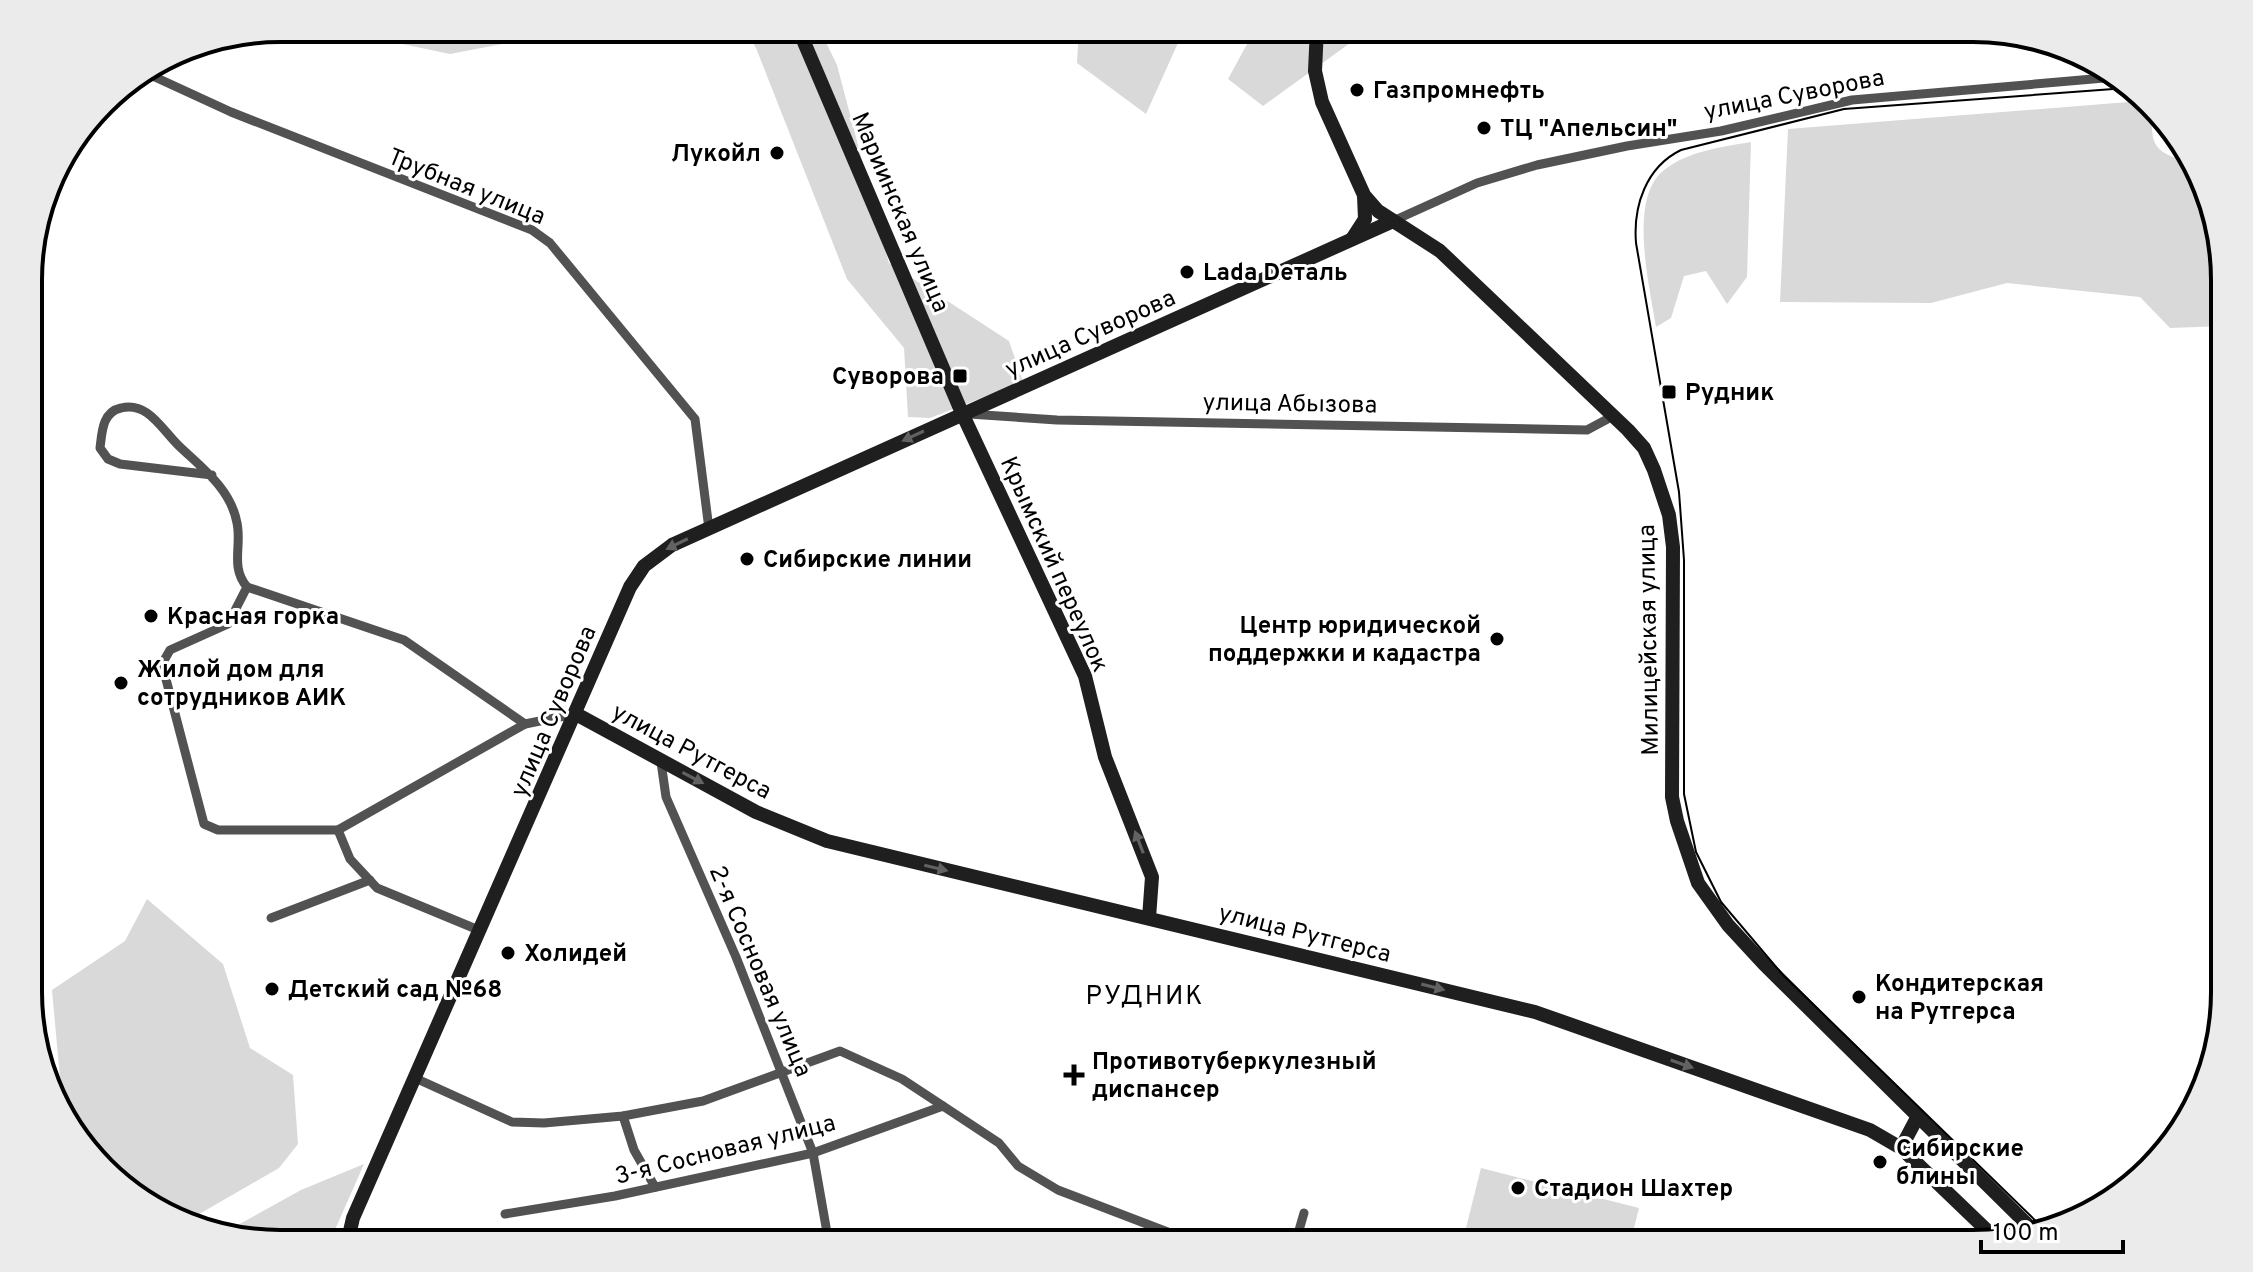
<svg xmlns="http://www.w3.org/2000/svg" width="2253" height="1272" font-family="Overpass,sans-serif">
<rect width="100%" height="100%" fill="#fff"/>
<g fill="#d9d9d9">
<path d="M326,28H544L543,36L450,54Z"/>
<path d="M744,28H819L837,65L889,263L1009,341L1023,382L930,418L908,417L904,348L847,279L756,48Z"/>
<path d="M1079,28H1194L1182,34L1146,114L1077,63Z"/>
<path d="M1244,28H1355L1357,38L1263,106L1228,79L1252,35Z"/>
<path d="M2141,101C2166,124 2131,149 2190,162L2224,263V326L2170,328L2140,297L2007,283L1931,303L1780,302L1788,129Z"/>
<path d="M1751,142L1747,277L1727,304L1706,271L1684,276L1671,318L1656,327C1650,289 1628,199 1663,171C1687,151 1722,147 1751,142Z"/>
<path d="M147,899L223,964L250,1048L293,1075L298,1144L279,1168L189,1220L154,1211L71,1133L63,1111L52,990L125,941Z"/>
<path d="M364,1164L334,1232V1244H279L229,1230L301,1190Z"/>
<path d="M1481,1168L1639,1208L1630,1244H1462Z"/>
</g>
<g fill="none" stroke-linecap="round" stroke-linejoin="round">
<g stroke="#525252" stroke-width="9">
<path d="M144,72L231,112L532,230L550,243L695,419L709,529"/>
<path d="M1393,221L1477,183L1537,165L1627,146L1721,131L1852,100L2116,77"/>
<path d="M969,414L1057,420L1587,430L1615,415"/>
<path d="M212,475L120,464L108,459L100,448C102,433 102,412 121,408C148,401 162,430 179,446C202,468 231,489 237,523C242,546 230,567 247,587L228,624L170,650L162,664L204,824L218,830H338L525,724"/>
<path d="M247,587L404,640L525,724L575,714"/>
<path d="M661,762L666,797L736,957L813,1153L829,1244"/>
<path d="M338,830L350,859L377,888L481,931"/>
<path d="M271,918L370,880"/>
<path d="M415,1078L512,1122L544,1123L623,1116L703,1101L840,1051L902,1079L943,1106"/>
<path d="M623,1116L634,1150L655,1187"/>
<path d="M505,1214L615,1196L813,1153L943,1106L999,1143L1018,1166L1058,1190L1199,1244"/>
<path d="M1295,1244L1304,1213"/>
</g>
<g stroke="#1f1f1f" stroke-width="14">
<path d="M798,28L962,413L1085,676L1105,757L1152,877L1149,918"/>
<path d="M1317,28L1315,71L1322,102L1364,195L1378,211L1440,251L1628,430L1644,448L1654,470L1669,515L1673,547L1672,797L1677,821L1698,883L1728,925L1764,964L2033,1230"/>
<path d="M1352,239L1365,219L1364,196"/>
<path d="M576,714L756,812L827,841L1535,1012L1870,1130L1901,1148L1998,1241"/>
<path d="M1901,1148L1918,1116"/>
<path d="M347,1244L353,1218L630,587L644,566L672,545L1393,221"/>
</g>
<path stroke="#000" stroke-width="2" d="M2042,1227L1783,975L1721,902L1696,852L1684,794V560L1679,492L1636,243C1633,206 1646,167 1681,150L1844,109L2127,88"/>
</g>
<defs><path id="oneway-solid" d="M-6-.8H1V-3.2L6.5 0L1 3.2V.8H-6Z" transform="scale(2)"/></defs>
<g fill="#626262">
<use href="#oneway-solid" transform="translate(913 436) rotate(155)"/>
<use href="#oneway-solid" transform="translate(677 544) rotate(154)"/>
<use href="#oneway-solid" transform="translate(693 778) rotate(28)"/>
<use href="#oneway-solid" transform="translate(1139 842) rotate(-111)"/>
<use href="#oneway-solid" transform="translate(936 868) rotate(13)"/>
<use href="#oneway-solid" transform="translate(1433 987) rotate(14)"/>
<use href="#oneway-solid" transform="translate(1682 1064) rotate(19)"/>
</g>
<g fill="#000" stroke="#fff" stroke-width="3">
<circle cx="1357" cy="90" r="8"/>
<circle cx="1484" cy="128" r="8"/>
<circle cx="777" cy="153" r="8"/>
<circle cx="1187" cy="272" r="8"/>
<rect x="952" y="368" width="16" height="16" rx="4"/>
<rect x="1661" y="384" width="16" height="16" rx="4"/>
<circle cx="747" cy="559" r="8"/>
<circle cx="151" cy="616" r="8"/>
<circle cx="1497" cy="639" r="8"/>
<circle cx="121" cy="683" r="8"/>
<circle cx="508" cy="953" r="8"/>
<circle cx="272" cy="989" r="8"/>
<circle cx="1859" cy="997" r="8"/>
<path d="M1070 1063h8v8h8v8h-8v8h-8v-8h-8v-8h8z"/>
<circle cx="1880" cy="1162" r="8"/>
<circle cx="1518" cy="1188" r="8"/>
</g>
<g text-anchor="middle" stroke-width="6" stroke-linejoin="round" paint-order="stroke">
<g font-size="24" font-weight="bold" fill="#000" stroke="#fff" text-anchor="start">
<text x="1373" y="98">Газпромнефть</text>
<text x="1500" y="136">ТЦ "Апельсин"</text>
<text x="761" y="161" text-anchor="end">Лукойл</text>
<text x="1203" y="280">Lada Dеталь</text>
<text x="944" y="384" text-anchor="end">Суворова</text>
<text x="1685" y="400">Рудник</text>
<text x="763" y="567">Сибирские линии</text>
<text x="167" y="624">Красная горка</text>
<text x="1481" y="633" text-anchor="end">Центр юридической<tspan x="1481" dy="28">поддержки и кадастра</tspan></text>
<text x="137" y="677">Жилой дом для<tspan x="137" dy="28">сотрудников АИК</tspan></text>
<text x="524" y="961">Холидей</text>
<text x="1875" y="991">Кондитерская<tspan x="1875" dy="28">на Рутгерса</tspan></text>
<text x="288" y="997">Детский сад №68</text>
<text x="1092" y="1069">Противотуберкулезный<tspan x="1092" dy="28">диспансер</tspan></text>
<text x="1896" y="1156">Сибирские<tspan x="1896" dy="28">блины</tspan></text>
<text x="1534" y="1196">Стадион Шахтер</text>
</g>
<g font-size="24" fill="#000" stroke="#fff">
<text transform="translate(1794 94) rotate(-11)" y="8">улица Суворова</text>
<text transform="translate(467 186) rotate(22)" y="8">Трубная улица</text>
<text transform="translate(901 212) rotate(67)" y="8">Мариинская улица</text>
<text transform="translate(1090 333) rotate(-24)" y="8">улица Суворова</text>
<text transform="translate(1290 403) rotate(1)" y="8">улица Абызова</text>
<text transform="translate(1055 564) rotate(66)" y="8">Крымский переулок</text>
<text transform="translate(1648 640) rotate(-91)" y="8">Милицейская улица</text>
<text transform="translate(553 711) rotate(-67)" y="8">улица Суворова</text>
<text transform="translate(692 751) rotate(28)" y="8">улица Рутгерса</text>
<text transform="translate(1305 933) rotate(14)" y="8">улица Рутгерса</text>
<text transform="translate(761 971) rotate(67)" y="8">2-я Сосновая улица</text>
<text transform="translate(725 1149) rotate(-14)" y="8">3-я Сосновая улица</text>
</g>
<g font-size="26" letter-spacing="2" fill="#000" stroke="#fff">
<text x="1145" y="1004">РУДНИК</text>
</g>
</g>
<path d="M0 0H2253V1272H0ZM280 42H1973A238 238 0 0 1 2211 280V992A238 238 0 0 1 1973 1230H280A238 238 0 0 1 42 992V280A238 238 0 0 1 280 42Z" fill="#ebebeb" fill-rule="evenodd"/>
<path fill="none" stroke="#000" stroke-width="4" d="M280 42H1973A238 238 0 0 1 2211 280V992A238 238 0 0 1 1973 1230H280A238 238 0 0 1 42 992V280A238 238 0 0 1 280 42Z"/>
<path d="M1981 1240v12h142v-12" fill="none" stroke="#000000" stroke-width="4"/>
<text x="1993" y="1240" font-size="24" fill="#000000" stroke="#ffffff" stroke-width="6" paint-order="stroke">100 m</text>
</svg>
